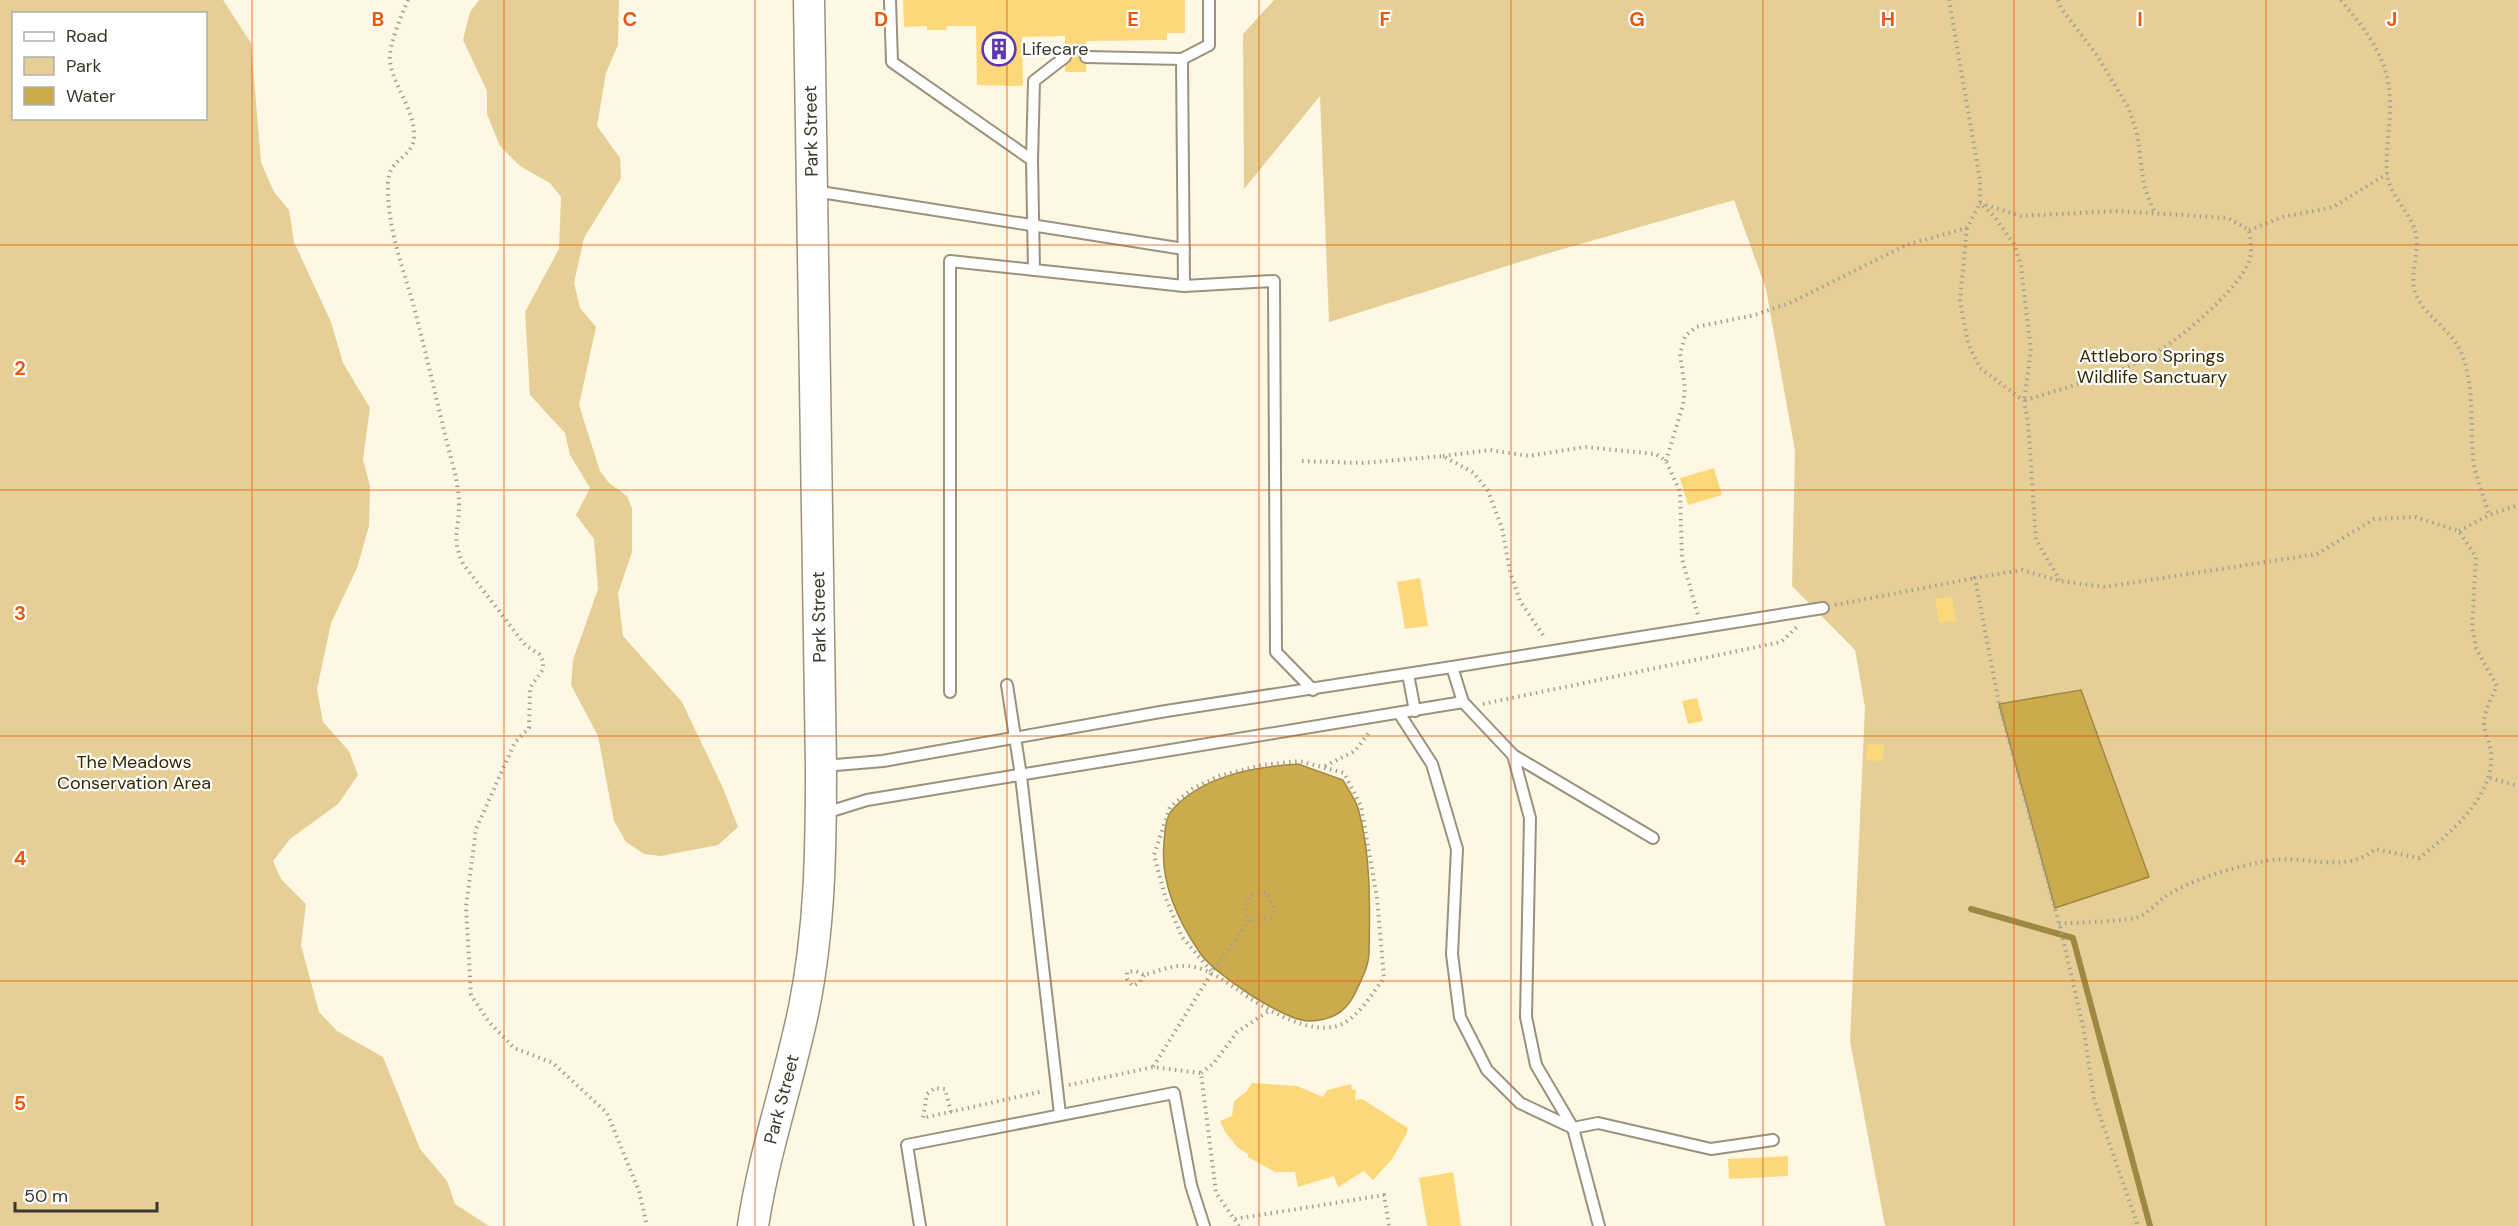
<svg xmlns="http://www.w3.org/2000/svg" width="2518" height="1226" font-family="'DM Sans',sans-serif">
<rect width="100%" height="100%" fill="#fef7e4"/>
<g fill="#e5cf96" fill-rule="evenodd">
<path d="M0,0H223L251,43L261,162L274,192L289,210L294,242L331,322L343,363L370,408L363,459L370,486L369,526L357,568L331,623L317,689L323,722L349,751L358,775L338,804L290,839L273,861L281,879L306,904L301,945L319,1012L337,1031L383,1057L420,1149L447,1181L455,1204L489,1226H0ZM14,14H206V118H14Z"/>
<path d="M479,0H619L618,45L606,73L597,126L620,158L621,178L584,238L574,283L580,308L596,327L579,405L600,471L609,483L627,496L632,508V552L618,593L623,636L682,702L723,788L738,827L718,845L661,856L644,854L626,842L614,821L598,736L571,685L573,660L598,589L594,539L576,515L590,488L570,455L565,433L530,395L525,312L559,249L561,197L550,183L520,166L500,146L487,114V91L463,40L470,12Z"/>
<path d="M1274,0H2518V1226H1885L1850,1041L1865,707L1855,650L1792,586L1795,451L1766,289L1734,200L1542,255L1329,322L1320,96L1244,189L1243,34Z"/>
</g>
<g fill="#ccab4c" stroke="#a08843" stroke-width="1.5">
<path d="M2081,690L2149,877L2055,908L1999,704Z"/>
<path d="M1298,764L1343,780C1348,789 1355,799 1358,808C1371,854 1370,905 1369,953C1369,965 1363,976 1358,987C1349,1009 1336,1020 1310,1021C1286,1022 1214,974 1200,953C1178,921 1160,883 1164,843C1165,833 1165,817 1173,809C1204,775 1255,767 1298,764Z"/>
</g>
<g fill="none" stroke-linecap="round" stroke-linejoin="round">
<path stroke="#a08843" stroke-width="6" d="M1971,909L2073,938L2150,1226"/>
</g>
<g fill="#fbd97b">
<path d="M903,0H1185V33H1167V40L1086,41V50L1080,53L1079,57L1086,65V72H1065V66L1072,57L1065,50V36L1022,37L1023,86L977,85L976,26H947L946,30H927V26L904,27Z"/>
<path d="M1714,468L1722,495L1688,505L1680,478Z"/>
<path d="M1420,578L1428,626L1405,629L1397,582Z"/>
<path d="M1952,597L1956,621L1939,623L1935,599Z"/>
<path d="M1697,698L1703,721L1688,724L1682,701Z"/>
<path d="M1867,744L1884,745L1883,761L1866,760Z"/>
<path d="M1252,1083L1297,1086L1323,1097L1327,1090L1351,1084L1352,1090L1356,1089L1355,1100L1362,1099L1408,1128L1406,1135L1392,1159L1373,1180L1364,1171L1338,1187L1334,1176L1298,1187L1295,1172H1275L1248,1157V1154L1238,1148L1225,1132L1220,1121L1232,1116L1234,1101L1246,1092Z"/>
<path d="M1788,1156V1176L1729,1179L1728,1159Z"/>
<path d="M1453,1172L1461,1226H1427L1419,1178Z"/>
</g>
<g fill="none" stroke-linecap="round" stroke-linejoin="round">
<defs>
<g id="service">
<path d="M890,0L892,62L1032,160L1034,270"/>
<path d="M1086,57L1182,59"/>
<path d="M1032,160L1034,81L1065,57"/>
<path d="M814,191L1184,249"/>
<path d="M1184,286L1182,59L1209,45V0"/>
<path d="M1452,667L1823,608"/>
<path d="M1408,674L1415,711"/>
<path d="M1007,685L1021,776L1060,1114"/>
<path d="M950,692V261L1184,286L1274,281L1276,652L1313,690"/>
<path d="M1399,713L1432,764L1457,849L1452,954L1460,1017L1487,1070L1520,1103L1573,1128L1598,1123L1711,1149L1773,1140"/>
<path d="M1513,755L1653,838"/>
<path d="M824,766L883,761L1166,711L1452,667L1463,702L1513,755L1530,818L1526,1017L1536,1065L1573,1128L1599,1226"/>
<path d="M822,814L867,800L1463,702"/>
<path d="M920,1226L907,1145L1174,1093L1191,1185L1204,1226"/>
</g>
<g id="secondary">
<path id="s1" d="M753,1226C764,1152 789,1081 804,1008C820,928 821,848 821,767L809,0"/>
</g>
</defs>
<use href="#service" stroke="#9a927c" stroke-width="14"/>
<use href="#secondary" stroke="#9a927c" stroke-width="33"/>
<g stroke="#a5a091" stroke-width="4" stroke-dasharray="1.5 4.5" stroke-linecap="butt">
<path d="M408,0C402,15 388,45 390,61C393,86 414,108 414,135C415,158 388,157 388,184C387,225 401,262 412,300C428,359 440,418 456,477C457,485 459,494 459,502C460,529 450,535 463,564L525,645L539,654L543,661V669L530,688L529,728L515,742L476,829L466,907L471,995L489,1022L514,1048L553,1063L607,1113L639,1191L647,1226"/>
<path d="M2058,0L2061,8L2096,54L2128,107L2137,133L2144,186L2155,214"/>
<path d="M2341,0C2366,31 2389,58 2390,100C2391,124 2385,149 2387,173C2389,196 2411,212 2416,234C2419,252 2411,274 2414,288C2419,313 2449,327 2460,350C2475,382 2470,423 2473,458C2475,476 2484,496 2489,515"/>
<path d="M1980,203L2021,216L2116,211L2228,218L2249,230C2251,242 2253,255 2247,266C2232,296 2171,347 2142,361C2105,378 2062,388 2024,401L2031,351L2021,266L2014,244L1994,216Z"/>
<path d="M1967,228L1960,301L1968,343L1980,368L2024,401L2028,422L2036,540L2060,580"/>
<path d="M2249,230L2283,217L2333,207L2387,174"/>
<path d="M1443,456L1490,450L1529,456L1585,447L1656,454L1666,461L1680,492L1682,559L1698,615"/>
<path d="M1302,461L1362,463L1443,456L1474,473L1488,491L1502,528L1510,572L1520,601L1545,638"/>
<path d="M1666,461L1683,405L1685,388L1680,354L1685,336L1696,327L1755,315L1792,302L1906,245L1967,228L1980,203V180L1949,0"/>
<path d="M2459,531L2489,515L2518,505"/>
<path d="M1835,605L1975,578"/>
<path d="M1483,704L1781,642L1798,626"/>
<path d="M1325,766L1355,751L1370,731"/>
<path d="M2490,778L2518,786"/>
<path d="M2059,924C2076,922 2130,922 2141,916C2150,911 2158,902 2166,896C2194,878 2233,868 2265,861C2303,853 2345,876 2375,849L2419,858C2450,834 2495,796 2491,752C2490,743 2485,734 2484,725C2484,711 2491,698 2497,686L2476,648L2472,626L2476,557L2459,531L2415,517L2374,519L2317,554L2105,587L2060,581L2022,570L1975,578L1999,704L2055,908L2059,924L2060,926L2084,1031L2094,1099L2138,1226"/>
<path d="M1144,975L1140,982L1133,986L1127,979V972L1136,971L1144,975C1156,972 1171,965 1184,966C1206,966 1221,979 1238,990C1261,1007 1315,1040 1344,1023C1360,1014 1373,993 1384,978L1377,898L1361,806L1344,773L1299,761L1262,765L1219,776L1192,789L1170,807L1154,855L1165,896L1182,937L1212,972"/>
<path d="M1201,1073L1214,1063L1237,1032L1270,1010"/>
<path d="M1069,1085L1153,1067"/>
<path d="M951,1112L945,1089L935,1088L927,1094L923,1118L1044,1091"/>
<path d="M1235,1219L1384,1195L1389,1226"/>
<path d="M1239,1226L1216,1193L1201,1073L1153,1067L1212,972L1249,921L1245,911L1250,895L1266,892L1275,908L1271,917L1249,921"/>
</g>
<use href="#service" stroke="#fff" stroke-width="10"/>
<use href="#secondary" stroke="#fff" stroke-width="30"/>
</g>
<path fill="none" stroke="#e8590c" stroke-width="1.5" stroke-opacity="0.55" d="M252,0V1226M504,0V1226M755,0V1226M1007,0V1226M1259,0V1226M1511,0V1226M1763,0V1226M2014,0V1226M2266,0V1226M0,245H2518M0,490H2518M0,736H2518M0,981H2518"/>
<defs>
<symbol id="building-ring" viewBox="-11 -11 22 22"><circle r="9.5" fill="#fff" stroke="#5c37af" stroke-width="1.5"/><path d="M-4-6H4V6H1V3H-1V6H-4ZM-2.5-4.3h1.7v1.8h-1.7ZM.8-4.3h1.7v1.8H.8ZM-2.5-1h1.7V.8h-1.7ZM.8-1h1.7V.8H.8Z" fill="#5c37af"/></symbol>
</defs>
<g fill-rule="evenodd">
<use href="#building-ring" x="980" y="30" width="38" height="38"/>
</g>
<g text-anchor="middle" stroke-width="4.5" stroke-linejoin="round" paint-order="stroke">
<g font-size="18" fill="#39362d" stroke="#fff" text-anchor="start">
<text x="1022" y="55">Lifecare</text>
</g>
<g font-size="18" fill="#39362d" stroke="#fff">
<text transform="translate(811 131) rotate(-91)" y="6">Park Street</text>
<text transform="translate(819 617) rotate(-91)" y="6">Park Street</text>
<text dy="6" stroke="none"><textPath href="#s1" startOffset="130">Park Street</textPath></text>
</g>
<g font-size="18" fill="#352800" stroke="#fff">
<text x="2152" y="362">Attleboro Springs<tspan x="2152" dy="21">Wildlife Sanctuary</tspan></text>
<text x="134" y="768">The Meadows<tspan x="134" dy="21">Conservation Area</tspan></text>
</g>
</g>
<g font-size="20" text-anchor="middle" font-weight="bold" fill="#e8590c" stroke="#fff" stroke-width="4.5" stroke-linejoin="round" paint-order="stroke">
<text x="378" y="26">B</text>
<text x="630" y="26">C</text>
<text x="881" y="26">D</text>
<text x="1133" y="26">E</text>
<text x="1385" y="26">F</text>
<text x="1637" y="26">G</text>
<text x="1888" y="26">H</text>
<text x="2140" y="26">I</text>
<text x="2392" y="26">J</text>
<text x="20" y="375">2</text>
<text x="20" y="620">3</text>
<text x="20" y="865">4</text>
<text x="20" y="1110">5</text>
</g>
<rect x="12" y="12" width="195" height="108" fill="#ffffff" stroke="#b0afab" stroke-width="1.5"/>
<rect x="24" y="32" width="30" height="9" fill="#ffffff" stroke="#b0afab" stroke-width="1.5"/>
<text x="66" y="42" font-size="18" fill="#39362d">Road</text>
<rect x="24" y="57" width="30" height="18" fill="#e5cf96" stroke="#b0afab" stroke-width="1.5"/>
<text x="66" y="72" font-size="18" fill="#39362d">Park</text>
<rect x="24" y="87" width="30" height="18" fill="#ccab4c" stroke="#b0afab" stroke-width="1.5"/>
<text x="66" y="102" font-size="18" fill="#39362d">Water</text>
<path d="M15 1202v9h142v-9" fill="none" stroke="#39362d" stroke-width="3"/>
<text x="24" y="1202" font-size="18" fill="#39362d" stroke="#ffffff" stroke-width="4.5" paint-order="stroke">50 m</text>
</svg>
